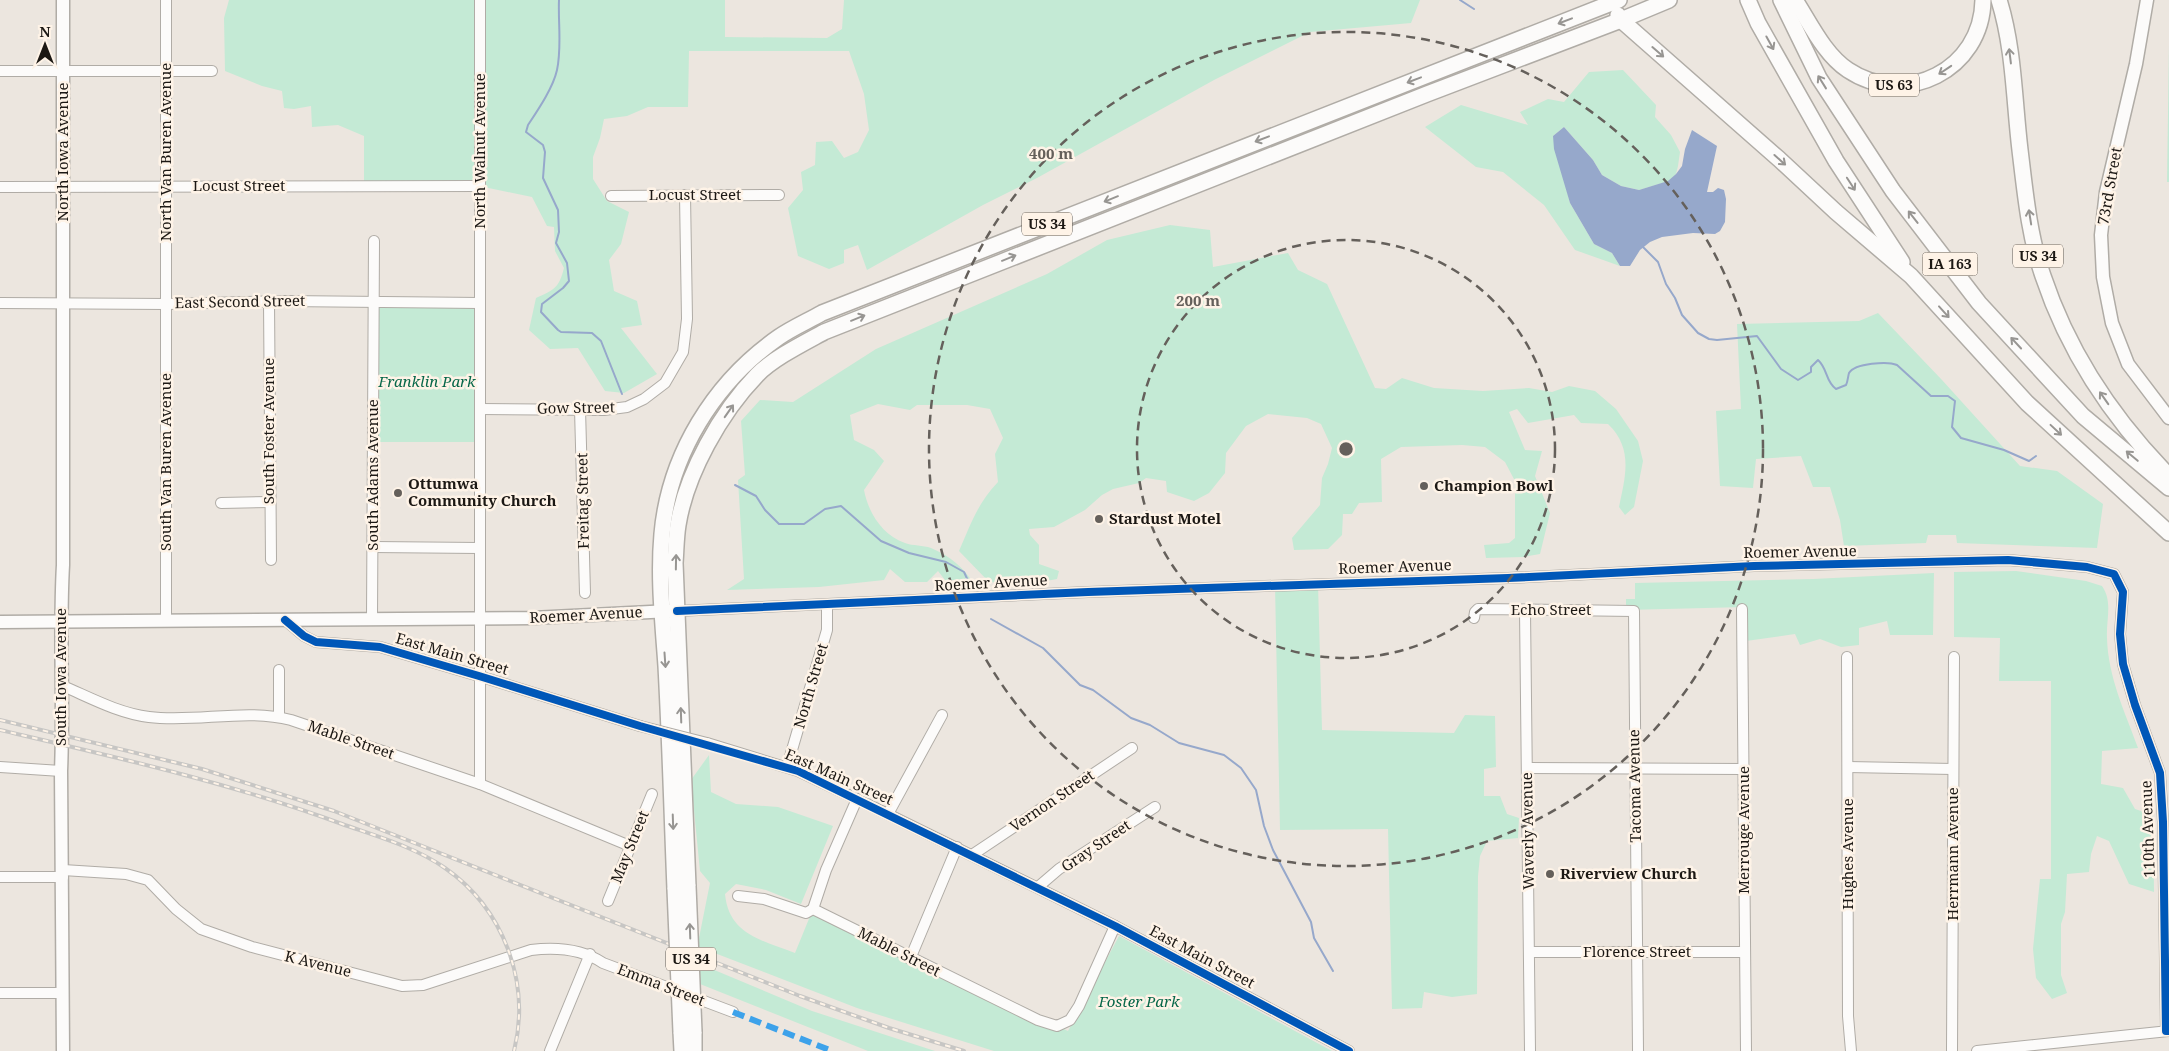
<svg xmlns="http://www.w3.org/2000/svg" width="2169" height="1051" font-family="'Noto Serif',serif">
<rect width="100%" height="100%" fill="#ece6df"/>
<g fill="#c4ead5">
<path d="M229,0H725V37L827,38L842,29L844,0H1422H1420L1411,23L1310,32L1214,80L1037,178L983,205L867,270L858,245L844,250V263L829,269L798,256L788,208L803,190L801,172L815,165L816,142L832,141L844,158L858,152L869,130L864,94L849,51H689L688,107H648L627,116L604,119L600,138L593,157V179L607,201L629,212L621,244L609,260L614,291L637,301L642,325L621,328L657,374L624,393L605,391L578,348L550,349L529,330L536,298C554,290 559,288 564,268L555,251L554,227L547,226L532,197L479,186H364V136L338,125L312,127L311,106L294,109L284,108L282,91L262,86L225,71L224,18Z"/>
<path d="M2169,44V182H2167Z"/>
<path d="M1623,70L1656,105L1655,117L1671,135L1680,152L1678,166L1676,174L1669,181L1639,190L1621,186L1602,175L1593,160L1564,127L1553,136L1570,203L1594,244L1612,253L1620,266L1575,250L1544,205L1503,172L1476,167L1425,127L1461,105L1528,125L1520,112L1548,99L1564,102L1589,72Z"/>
<path d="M1170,225L1210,230L1213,267L1288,253L1298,270L1327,284L1375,388L1386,389L1402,378L1434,388L1483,391L1529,388L1552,392L1569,386L1595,391L1616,409L1638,441L1643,461L1634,507L1625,515L1619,507C1625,477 1634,449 1608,424L1581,423L1574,415L1528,423L1517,409L1509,412L1525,450L1542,451L1535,476L1550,513L1540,554L1523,557L1486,558L1484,545L1509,543L1515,538V481L1505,462L1485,447L1462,445L1401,447L1381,459L1382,502L1359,503L1352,514H1343L1342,535L1328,549L1294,550L1292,538L1320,505L1322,478L1328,464L1332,448L1321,424L1307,418L1268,414L1246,426L1226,453L1225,473L1209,493L1194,501L1167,492L1166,481L1146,478L1139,483L1113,489L1102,495L1085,510L1054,527L1029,529L1030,535L1039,545V564L1059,571L1057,579L1030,584L989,582L959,551C971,524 977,504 998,482L995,454L1003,438L990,409L967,405H917L910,410L878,404L850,415L854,440L874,450L884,461L864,490C868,512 882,535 905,543C913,546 923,545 931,548C950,556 965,568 974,585L967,588L959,580H945L938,571L927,582H905L890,569L884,580L819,587L727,590L744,579L738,480L745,475L741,421L760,400L793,402L876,349L1047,274L1107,240Z"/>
<path d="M374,301L480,303V442H373Z"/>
<path d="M1878,313L1942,380L2020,466L2057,471L2103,504L2097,548L1957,543L1956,535H1928L1926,543L1844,546L1840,520L1830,487H1813L1801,456L1756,459L1753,488L1720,486L1716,411L1741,409L1737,324L1859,321Z"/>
<path d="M2016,571L2086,581L2102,586C2113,602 2106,619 2107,638C2108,677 2125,712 2138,748L2102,751L2101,784L2123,788L2135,809L2153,815L2154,892L2129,884L2109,841L2097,836L2091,854L2089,872L2067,874L2065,912L2061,924V975L2067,993L2052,999L2036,978L2033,949L2040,879H2051V681H1999L2000,638L1954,637V572Z"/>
<path d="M1934,573L1933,635H1890L1887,621L1859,628V645L1841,647L1820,639L1800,645L1795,634L1746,641L1745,607L1626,610V599H1635V583L1813,579Z"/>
<path d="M1318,584L1322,730L1454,733L1465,715L1495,716L1496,767L1484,769V796H1500L1507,814L1519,818L1518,838L1487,841L1480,856L1478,876L1477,994L1452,997L1424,992L1422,1008L1392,1009L1388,829L1280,830L1275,585Z"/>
<path d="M709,755L711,792L736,804L778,807L833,826L801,904L766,890L736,884L725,894C729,935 762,940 795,953L813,909L1068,1031L1119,936L1332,1051H994L857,1008L699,947V938L710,883L700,871L691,780Z"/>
<path d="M700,964L812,1011L935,1051H868L700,984Z"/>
</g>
<path fill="#96a8cb" d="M1564,127L1593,160L1602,175L1621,186L1639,190L1668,181L1676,174L1682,166L1685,149L1692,130L1717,146L1707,192H1713L1718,188L1724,190L1726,199L1725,222L1720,231L1715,234L1693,233L1662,237L1650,242L1640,250L1630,266H1620L1612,253L1594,244L1570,203L1554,149L1553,136Z"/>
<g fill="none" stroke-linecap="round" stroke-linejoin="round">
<g stroke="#96a8cb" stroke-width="2">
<path d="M559,0C558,23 562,47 557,70C553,88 538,110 528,125L526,132L543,145L545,152L543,178L558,210L559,232L556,243L567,263L569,281L563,288L542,304L541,312L558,330L561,332L592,333L601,341L622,394"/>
<path d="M1460,0L1474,9"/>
<path d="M1643,247L1658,262L1666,284L1675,298L1682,315L1698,333L1709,339L1717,340L1757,336L1781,369L1798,380L1811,372V367L1818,360C1828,369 1825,381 1836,389L1846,385C1848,381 1848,376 1849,373C1855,363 1888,361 1897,365L1931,396H1948L1955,401L1952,427L1961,438L2004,450L2029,461L2036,456"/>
<path d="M735,485L756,496L765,510L779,524H804L825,509L841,506L881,541L909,553L946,562L964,572L970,585"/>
<path d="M991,619L1043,648L1080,685L1093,690L1131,718L1150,725L1179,743L1224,755L1241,768L1256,790L1264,826L1273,850L1311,922L1314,938L1333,971"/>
</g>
<defs>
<g id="minor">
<path d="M0,71H212"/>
<path d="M0,187L479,186"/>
<path d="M611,196L779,195"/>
<path d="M269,301L271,560"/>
<path d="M0,303L167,304L285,301L480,303"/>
<path d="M480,409L604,410L627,407L644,399L665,383L683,352L687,319L685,195"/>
<path d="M580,409L585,593"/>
<path d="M221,503L270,502"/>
<path d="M373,547L479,548"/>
<path d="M1742,609L1746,1051"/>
<path d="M677,611L1088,592L1508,578L1754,566L2008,560L2087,567L2114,574L2123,592L2120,634L2123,664L2135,705L2160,773L2163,822L2166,1031"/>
<path d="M1525,611L1530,1051"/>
<path d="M1474,618L1475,612L1478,609L1634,611L1638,1051"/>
<path d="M372,619L374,241"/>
<path d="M166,620V0"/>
<path d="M285,620L304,636L316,642L380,647L479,676L640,726"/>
<path d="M1847,657L1848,1016L1851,1051"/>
<path d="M279,670V717"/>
<path d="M63,686C91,698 118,713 149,717C196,723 245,708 291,720L480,784L630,846"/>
<path d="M707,743L798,771L857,799L1115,926L1349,1051"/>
<path d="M0,767L61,771"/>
<path d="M787,767L827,630V605"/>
<path d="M1848,767L1953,769"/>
<path d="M1527,768L1744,769"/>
<path d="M480,784V0"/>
<path d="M888,814L942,715"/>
<path d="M972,855L1132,748"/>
<path d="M63,870L126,874L148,880L176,909L201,929L252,947L402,986L423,985L531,950C556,947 582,949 603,963L733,1012"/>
<path d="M0,877H63"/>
<path d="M1038,887L1059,869L1155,807"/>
<path d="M738,896L764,899L806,913L813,909L1038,1020L1057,1026L1070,1020L1079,1006L1115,926"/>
<path d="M608,901L652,794"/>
<path d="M813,909L826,870L857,799"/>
<path d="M1529,952H1745"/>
<path d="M910,959L957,847"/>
<path d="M0,993H63"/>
<path d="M550,1051L590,954"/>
<path d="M1952,1051L1954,657"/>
<path d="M1977,1051L2169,1031"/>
</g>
<g id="major">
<path d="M63,0V565C59,634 64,702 61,771L63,1051"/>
<path d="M2147,0L2136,64L2106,192L2101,235L2103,277L2112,323L2128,364L2169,418"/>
<path d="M0,622L532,618L670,611"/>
</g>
<g id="highway">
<path d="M1748,0L1758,23L1836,161L1902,262"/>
<path d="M1781,0L1819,78L1893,191L1979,303L2083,416L2169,488"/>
<path d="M1795,0C1810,23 1824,54 1848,70C1905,108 1982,70 1983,0"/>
<path d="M1999,0C2014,48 2014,100 2020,150C2025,191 2029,236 2043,276C2069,354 2112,418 2169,476"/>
<path d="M1618,15L1621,20L1779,159L1836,212L1911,276L2027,403L2169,533"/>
<path d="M688,886L675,563C676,550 676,537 678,525C686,474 721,412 757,375C772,359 804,343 824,332L1427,94L1621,20L1669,0"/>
<path d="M675,889C672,815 670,740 666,666C663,623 658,578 662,534C669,455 714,382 779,337C792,328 808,321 822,313L1619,0"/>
<path d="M681,1032L682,1051"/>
<path d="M694,1032V1051"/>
</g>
</defs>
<use href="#minor" stroke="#b0aca6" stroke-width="12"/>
<use href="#major" stroke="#b0aca6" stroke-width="15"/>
<use href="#highway" stroke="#b0aca6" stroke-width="18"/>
<use href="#minor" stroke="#fcfbfa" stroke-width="10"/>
<use href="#major" stroke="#fcfbfa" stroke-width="12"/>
<use href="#highway" stroke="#fcfbfa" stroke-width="15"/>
<defs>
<g id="rail">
<path d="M0,720L202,769L334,811L800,996L889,1028L964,1051"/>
<path d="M0,730C115,757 231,783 342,824C376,836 415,847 445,868C504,909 531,983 514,1051"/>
</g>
</defs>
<use href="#rail" stroke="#c7c6c4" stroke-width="4"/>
<use href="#rail" stroke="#fef3e7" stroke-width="2" stroke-dasharray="5.5" stroke-linecap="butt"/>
<defs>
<path id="minor-bridge" d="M640,726L707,743"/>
<g id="highway-bridge">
<path d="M688,886L694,1032"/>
<path d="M675,889L681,1032"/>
</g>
</defs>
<use href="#minor-bridge" stroke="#b0aca6" stroke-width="12" stroke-linecap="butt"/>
<use href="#highway-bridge" stroke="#b0aca6" stroke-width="18" stroke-linecap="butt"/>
<use href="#minor-bridge" stroke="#fcfbfa" stroke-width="10"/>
<use href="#highway-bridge" stroke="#fcfbfa" stroke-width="15"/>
<path stroke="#3da2ea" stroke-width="6" stroke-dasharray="12 6" stroke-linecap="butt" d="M733,1012L832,1051"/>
<defs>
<g id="cycleway">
<path d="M677,611L1088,592L1508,578L1754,566L2008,560L2087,567L2114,574L2123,592L2120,634L2123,664L2135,705L2160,773L2163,822L2166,1031H2169"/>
<path d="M285,620L304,636L316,642L380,647L479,676L640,726L798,771L1115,926L1349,1051"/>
</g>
</defs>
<use href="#cycleway" stroke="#fef3e7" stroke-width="11"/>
<use href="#cycleway" stroke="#0057b8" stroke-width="8"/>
</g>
<defs><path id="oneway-shaft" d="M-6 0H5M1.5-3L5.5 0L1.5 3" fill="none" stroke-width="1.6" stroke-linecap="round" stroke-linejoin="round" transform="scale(1.25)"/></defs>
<g stroke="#979592">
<use href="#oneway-shaft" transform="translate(1565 21) rotate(159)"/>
<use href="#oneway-shaft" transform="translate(1770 43) rotate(61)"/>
<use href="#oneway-shaft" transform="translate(1658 52) rotate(41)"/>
<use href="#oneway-shaft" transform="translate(2010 56) rotate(-97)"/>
<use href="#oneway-shaft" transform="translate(1945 70) rotate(146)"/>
<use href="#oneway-shaft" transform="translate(1414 80) rotate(159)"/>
<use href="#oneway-shaft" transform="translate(1822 82) rotate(-122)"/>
<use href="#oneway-shaft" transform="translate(1262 139) rotate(159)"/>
<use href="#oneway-shaft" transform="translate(1780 160) rotate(42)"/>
<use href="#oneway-shaft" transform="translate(1851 184) rotate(57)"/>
<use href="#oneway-shaft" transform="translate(1111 199) rotate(158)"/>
<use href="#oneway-shaft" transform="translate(1913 217) rotate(-128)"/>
<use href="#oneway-shaft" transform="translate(2030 217) rotate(-99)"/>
<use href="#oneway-shaft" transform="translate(1009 258) rotate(-22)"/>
<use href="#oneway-shaft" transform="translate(1944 312) rotate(48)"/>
<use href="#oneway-shaft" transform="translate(858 318) rotate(-22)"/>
<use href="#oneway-shaft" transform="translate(2016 343) rotate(-133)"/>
<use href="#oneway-shaft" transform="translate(2104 398) rotate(-125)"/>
<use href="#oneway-shaft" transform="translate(729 411) rotate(-55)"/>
<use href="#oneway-shaft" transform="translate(2056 430) rotate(43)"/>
<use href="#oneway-shaft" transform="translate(2132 456) rotate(-140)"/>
<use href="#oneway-shaft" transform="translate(676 562) rotate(-89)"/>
<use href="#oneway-shaft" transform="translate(665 660) rotate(86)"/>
<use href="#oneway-shaft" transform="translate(681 715) rotate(-92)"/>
<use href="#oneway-shaft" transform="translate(673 822) rotate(88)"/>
<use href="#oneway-shaft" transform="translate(690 931) rotate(-92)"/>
</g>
<g fill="none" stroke="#65605b" stroke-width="2.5" stroke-dasharray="9 6">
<circle cx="1346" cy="449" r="209"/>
<circle cx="1346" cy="449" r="417"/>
</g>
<g fill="#65605b" stroke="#fef3e7" stroke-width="2">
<circle cx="1424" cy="486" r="5"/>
<circle cx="398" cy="493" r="5"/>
<circle cx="1099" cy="519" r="5"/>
<circle cx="1550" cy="874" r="5"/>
</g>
<g text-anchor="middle" stroke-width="5" stroke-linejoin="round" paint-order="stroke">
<g fill="#fef3e7" stroke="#605a53" stroke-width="1">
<rect x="1869" y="73.5" width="50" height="23" rx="4"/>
<rect x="1022" y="212.5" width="50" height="23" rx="4"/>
<rect x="2013" y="244.5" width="50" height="23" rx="4"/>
<rect x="1922.5" y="252.5" width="55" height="23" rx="4"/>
<rect x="666" y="947.5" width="50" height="23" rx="4"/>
</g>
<g font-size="14" font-weight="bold" fill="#1c1814">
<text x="1894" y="90">US 63</text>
<text x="1047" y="229">US 34</text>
<text x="2038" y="261">US 34</text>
<text x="1950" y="269">IA 163</text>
<text x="691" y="964">US 34</text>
</g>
<g font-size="15" fill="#1c1814" stroke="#fef3e7">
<text transform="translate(480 151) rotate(-90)" y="5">North Walnut Avenue</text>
<text transform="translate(63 152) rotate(-90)" y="5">North Iowa Avenue</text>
<text transform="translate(166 152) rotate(-90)" y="5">North Van Buren Avenue</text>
<text x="239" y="191">Locust Street</text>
<text transform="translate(2110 186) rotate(-80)" y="5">73rd Street</text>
<text x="695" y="200">Locust Street</text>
<text transform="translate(240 302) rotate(-1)" y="5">East Second Street</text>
<text transform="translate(576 408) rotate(-1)" y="5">Gow Street</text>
<text transform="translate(269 431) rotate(-90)" y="5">South Foster Avenue</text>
<text transform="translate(166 462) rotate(-90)" y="5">South Van Buren Avenue</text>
<text transform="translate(373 475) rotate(-90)" y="5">South Adams Avenue</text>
<text transform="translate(583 501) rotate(-91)" y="5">Freitag Street</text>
<text transform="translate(1800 552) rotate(-1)" y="5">Roemer Avenue</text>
<text transform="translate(1395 567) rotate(-2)" y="5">Roemer Avenue</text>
<text transform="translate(991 583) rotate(-3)" y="5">Roemer Avenue</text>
<text x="1551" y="615">Echo Street</text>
<text transform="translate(586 615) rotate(-3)" y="5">Roemer Avenue</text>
<text transform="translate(452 654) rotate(16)" y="5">East Main Street</text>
<text transform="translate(61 677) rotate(-90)" y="5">South Iowa Avenue</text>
<text transform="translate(811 686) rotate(-74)" y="5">North Street</text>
<text transform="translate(351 740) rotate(19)" y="5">Mable Street</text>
<text transform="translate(839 777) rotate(24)" y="5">East Main Street</text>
<text transform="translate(1635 786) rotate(-91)" y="5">Tacoma Avenue</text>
<text transform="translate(1052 801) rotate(-34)" y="5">Vernon Street</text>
<text transform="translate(2148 829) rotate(-92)" y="5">110th Avenue</text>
<text transform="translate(1744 830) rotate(-90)" y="5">Merrouge Avenue</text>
<text transform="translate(1528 831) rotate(-91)" y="5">Waverly Avenue</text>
<text transform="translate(1096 846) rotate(-34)" y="5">Gray Street</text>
<text transform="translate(630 847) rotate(-68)" y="5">May Street</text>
<text transform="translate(1848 854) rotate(-90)" y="5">Hughes Avenue</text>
<text transform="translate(1953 854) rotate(-90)" y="5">Herrmann Avenue</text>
<text transform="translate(899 952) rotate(27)" y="5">Mable Street</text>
<text x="1637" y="957">Florence Street</text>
<text transform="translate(1202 957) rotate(28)" y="5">East Main Street</text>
<text transform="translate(318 964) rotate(14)" y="5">K Avenue</text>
<text transform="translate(661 985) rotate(21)" y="5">Emma Street</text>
</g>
<g font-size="15" font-style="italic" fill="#076749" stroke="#fef3e7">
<text x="427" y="387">Franklin Park</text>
<text x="1139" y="1007">Foster Park</text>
</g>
<g font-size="15" font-weight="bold" fill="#1c1814" stroke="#fef3e7" text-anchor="start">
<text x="408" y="489">Ottumwa<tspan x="408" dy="17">Community Church</tspan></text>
<text x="1434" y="491">Champion Bowl</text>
<text x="1109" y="524">Stardust Motel</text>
<text x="1560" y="879">Riverview Church</text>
</g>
</g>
<circle cx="1346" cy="449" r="8" fill="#65605b" stroke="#fef3e7" stroke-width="2.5"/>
<g font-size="15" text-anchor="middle" font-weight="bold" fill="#65605b" stroke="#fef3e7" stroke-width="5" stroke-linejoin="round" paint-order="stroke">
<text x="1051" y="159">400 m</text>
<text x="1198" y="306">200 m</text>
</g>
<g transform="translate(45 45)" stroke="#fef3e7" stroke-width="4" paint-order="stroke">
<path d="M0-4L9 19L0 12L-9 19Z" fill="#1c1814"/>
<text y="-8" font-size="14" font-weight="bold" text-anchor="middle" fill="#1c1814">N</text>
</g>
</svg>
